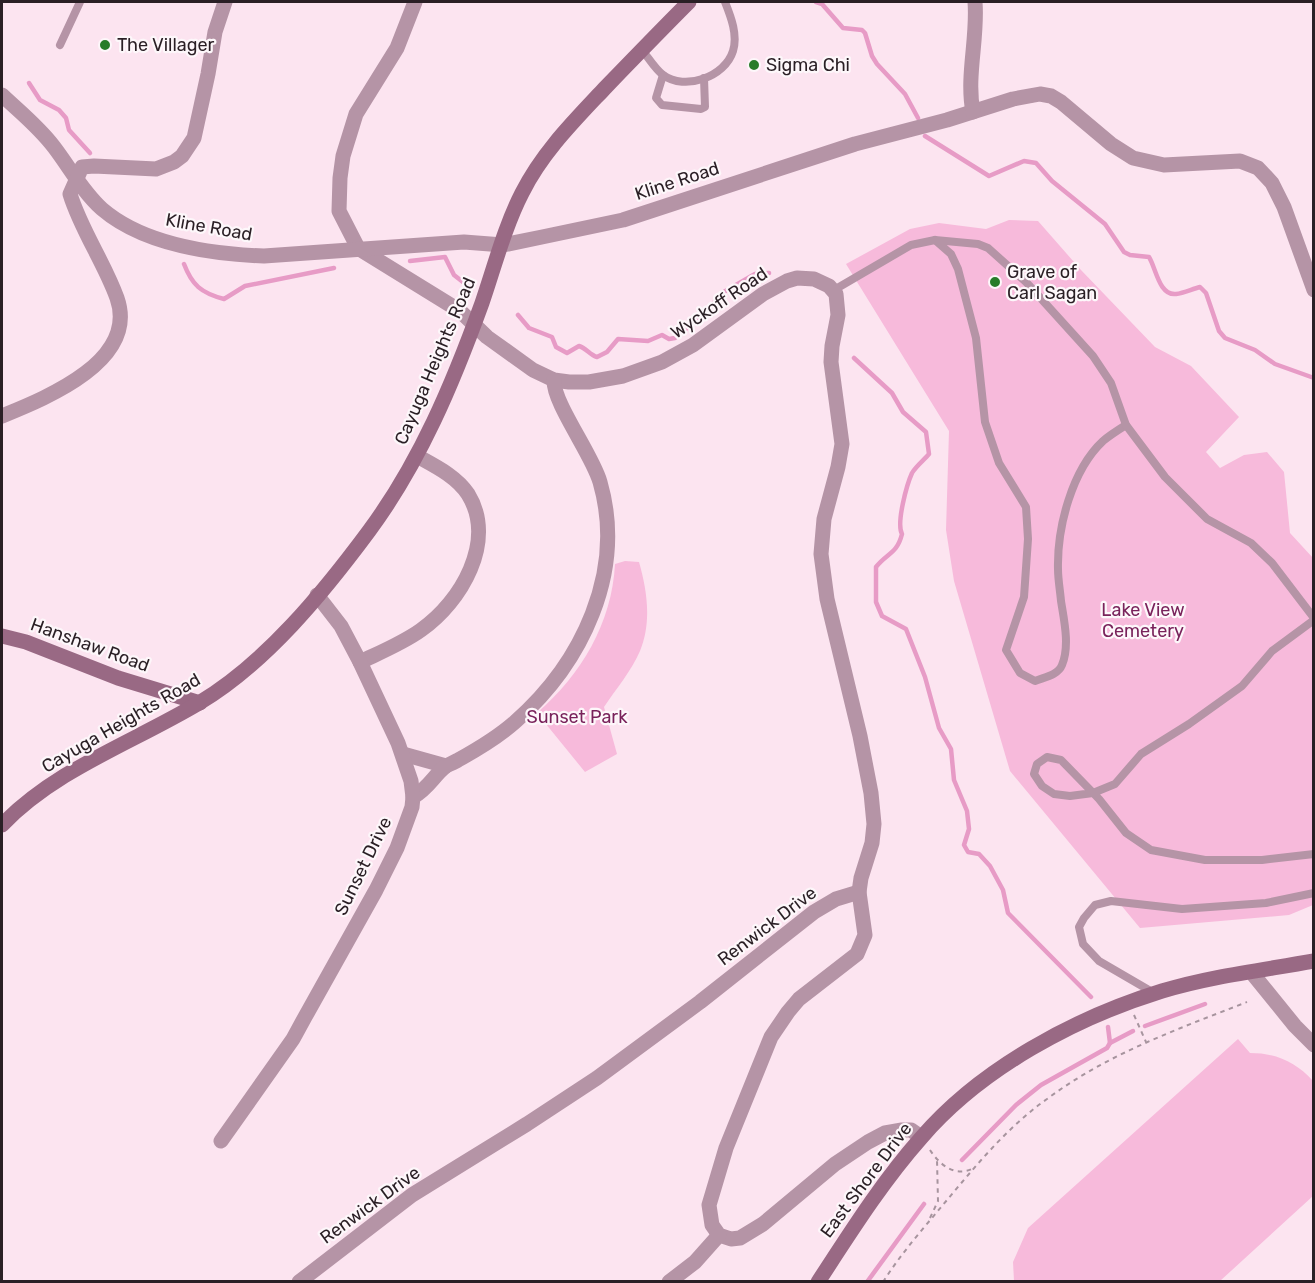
<svg xmlns="http://www.w3.org/2000/svg" width="1315" height="1283" font-family="Rubik,sans-serif">
<rect width="100%" height="100%" fill="#fce4f0"/>
<g fill="#f7badb">
<path d="M1009,220L1038,221L1081,270L1155,347L1191,366L1239,417L1206,452L1220,468L1244,455L1267,452L1284,472L1290,533L1313,558V905L1289,915L1140,928L1010,771L954,581L946,530L949,431L846,264L910,229L939,223L986,229Z"/>
<path d="M625,561L639,562C647,590 652,622 640,651C632,670 616,689 604,707L617,754L585,772L537,713C581,675 612,623 615,564Z"/>
<path d="M1238,1039L1250,1053C1276,1053 1296,1062 1313,1081V1196L1220,1281H1014L1013,1262L1028,1228Z"/>
</g>
<g fill="none" stroke-linecap="round" stroke-linejoin="round">
<g stroke="#e79bc6" stroke-width="4.5">
<path d="M816,2L822,4L843,28L862,30L865,33L872,56L877,64L905,94L918,118"/>
<path d="M29,83L40,100L59,110L66,118L69,130L90,153"/>
<path d="M925,136L989,176L1024,161L1036,163L1052,181L1105,224L1124,252L1130,255L1149,257C1156,268 1159,296 1176,294C1184,293 1192,289 1200,287L1206,293L1219,331L1225,338L1255,350L1275,364L1314,378"/>
<path d="M410,261L445,257L454,275L468,286"/>
<path d="M184,264C192,285 201,293 224,299L245,286L334,268"/>
<path d="M518,315L529,328L552,337L556,347L567,353L579,346C586,348 590,355 597,357L607,352L618,339L648,341L662,335L669,339L675,338L707,311L722,293L755,274L769,273"/>
<path d="M854,358L892,393L903,412L926,432L929,454C924,460 916,466 912,473C907,484 896,523 902,534C897,554 887,553 876,567V602L882,616L906,629L925,677L939,728L951,749L954,780L967,811L969,829L964,845L968,852L979,854L990,866L1003,890L1008,913L1091,997"/>
<path d="M1145,1026L1205,1004"/>
<path d="M1110,1043L1133,1031"/>
<path d="M962,1160L1016,1105L1041,1085L1107,1048L1110,1043L1108,1027"/>
<path d="M867,1282L924,1204"/>
</g>
<g stroke="#a7949e" stroke-width="2" stroke-dasharray="4.5 4.5" stroke-linecap="butt">
<path d="M1134,1015L1146,1042"/>
<path d="M930,1150C939,1164 954,1177 972,1169"/>
<path d="M930,1218L938,1201L937,1160"/>
<path d="M883,1282C900,1255 922,1230 942,1206C974,1168 1006,1128 1047,1099C1107,1054 1178,1029 1247,1002"/>
</g>
<g stroke="#b594a6" stroke-width="8">
<path d="M60,45L80,2"/>
<path d="M642,50C648,57 655,69 663,75C685,91 725,77 733,51C738,35 731,17 725,2"/>
<path d="M663,75L656,98L662,105L701,109L705,107L704,78"/>
<path d="M935,240L951,254L958,269L976,338L985,422L999,463L1026,507L1028,539L1024,597L1006,650L1020,673L1035,681C1045,677 1058,675 1062,665C1070,646 1064,620 1061,601C1060,590 1058,579 1058,569C1057,527 1072,470 1103,441C1110,435 1118,430 1126,425"/>
<path d="M834,290L911,245L935,240L978,244L988,248L1026,282L1093,356L1111,383L1126,425L1165,477L1207,519L1251,543L1272,563L1314,618"/>
<path d="M1314,620L1272,651L1242,686L1189,724L1141,754L1115,784L1093,793L1070,796L1054,794L1042,786L1034,774L1037,764L1047,757L1061,760L1099,799L1126,833L1151,850L1205,860H1262L1314,854"/>
<path d="M1154,993L1099,961L1083,944L1079,927L1084,918L1095,905L1111,901L1182,909L1266,903L1314,893"/>
</g>
<g stroke="#b594a6" stroke-width="15">
<path d="M415,2L397,48L356,114L343,156L340,178L339,211L358,248L460,311L487,337L533,370L554,380L569,382H589L623,376L662,362L693,345L763,294L787,281L797,278L814,279L829,286L836,294L838,315L832,346L831,362L842,444L838,467L824,519L821,554L827,599L860,736L871,793L874,824L872,843L861,878L859,892L865,935L857,954L799,999L788,1012L771,1037L726,1148L709,1205L712,1225L719,1235L731,1239L740,1238L763,1224L835,1164L868,1142L885,1133L902,1130H911L921,1137"/>
<path d="M2,95C20,112 39,127 54,147C70,168 83,192 102,209C144,245 211,254 264,256L464,242L503,245L542,237L623,220L855,144L947,120L1013,99L1040,94L1051,96L1061,102L1111,144L1133,158L1164,165L1240,161L1258,168L1272,183L1284,207L1314,290"/>
<path d="M973,112C966,76 978,38 975,2"/>
<path d="M2,416C46,398 139,361 117,298C104,262 81,230 70,194L82,167L94,166L156,169L174,162L182,156L194,138L208,74L215,32L225,2"/>
<path d="M360,662C381,652 403,643 421,630C461,602 497,541 468,494C456,476 435,466 417,456"/>
<path d="M403,754L446,766"/>
<path d="M413,797C429,788 434,775 446,766C450,764 455,762 458,760C478,749 498,737 515,722C582,663 626,572 600,482C592,454 553,403 554,380"/>
<path d="M1252,973L1295,1026L1314,1045"/>
<path d="M221,1141L293,1039L305,1017L376,890L397,848L412,807L413,797L411,781L398,743L360,662L341,626L317,595"/>
<path d="M299,1282L412,1195L527,1124L597,1078L700,1002L814,912L836,899L859,892"/>
<path d="M669,1282L695,1262L719,1235"/>
</g>
<g stroke="#996984" stroke-width="15">
<path d="M2,636L26,642L118,678L200,703"/>
<path d="M2,825C56,769 132,743 199,703C266,663 323,593 369,531C420,462 453,383 482,303C494,268 505,226 522,193C542,153 573,122 604,89C632,60 660,31 689,2"/>
<path d="M818,1282C850,1233 882,1182 921,1138C981,1068 1075,1018 1162,991C1211,976 1264,970 1314,961"/>
</g>
</g>
<g fill="#287c29" stroke="#fdf7fa" stroke-width="2">
<circle cx="105" cy="45" r="6"/>
<circle cx="754" cy="65" r="6"/>
<circle cx="995" cy="282" r="6"/>
</g>
<g text-anchor="middle" stroke-width="4.5" stroke-linejoin="round" paint-order="stroke">
<g font-size="18" fill="#2a1f25" stroke="#fdf7fa" text-anchor="start">
<text x="117" y="51">The Villager</text>
<text x="766" y="71">Sigma Chi</text>
<text x="1007" y="278">Grave of<tspan x="1007" dy="21">Carl Sagan</tspan></text>
</g>
<g font-size="18" fill="#2a1f25" stroke="#fdf7fa">
<text transform="translate(677 181) rotate(-18)" y="6">Kline Road</text>
<text transform="translate(209 227) rotate(10)" y="6">Kline Road</text>
<text transform="translate(719 303) rotate(-34)" y="6">Wyckoff Road</text>
<text transform="translate(435 361) rotate(-67)" y="6">Cayuga Heights Road</text>
<text transform="translate(90 645) rotate(20)" y="6">Hanshaw Road</text>
<text transform="translate(121 723) rotate(-30)" y="6">Cayuga Heights Road</text>
<text transform="translate(363 866) rotate(-64)" y="6">Sunset Drive</text>
<text transform="translate(767 926) rotate(-37)" y="6">Renwick Drive</text>
<text transform="translate(866 1180) rotate(-53)" y="6">East Shore Drive</text>
<text transform="translate(370 1205) rotate(-36)" y="6">Renwick Drive</text>
</g>
<g font-size="18" fill="#79225b" stroke="#fdf7fa">
<text x="1143" y="616">Lake View<tspan x="1143" dy="21">Cemetery</tspan></text>
<text x="577" y="723">Sunset Park</text>
</g>
</g>
<rect width="1315" height="1283" fill="none" stroke="#2a1f25" stroke-width="6"/>
</svg>
